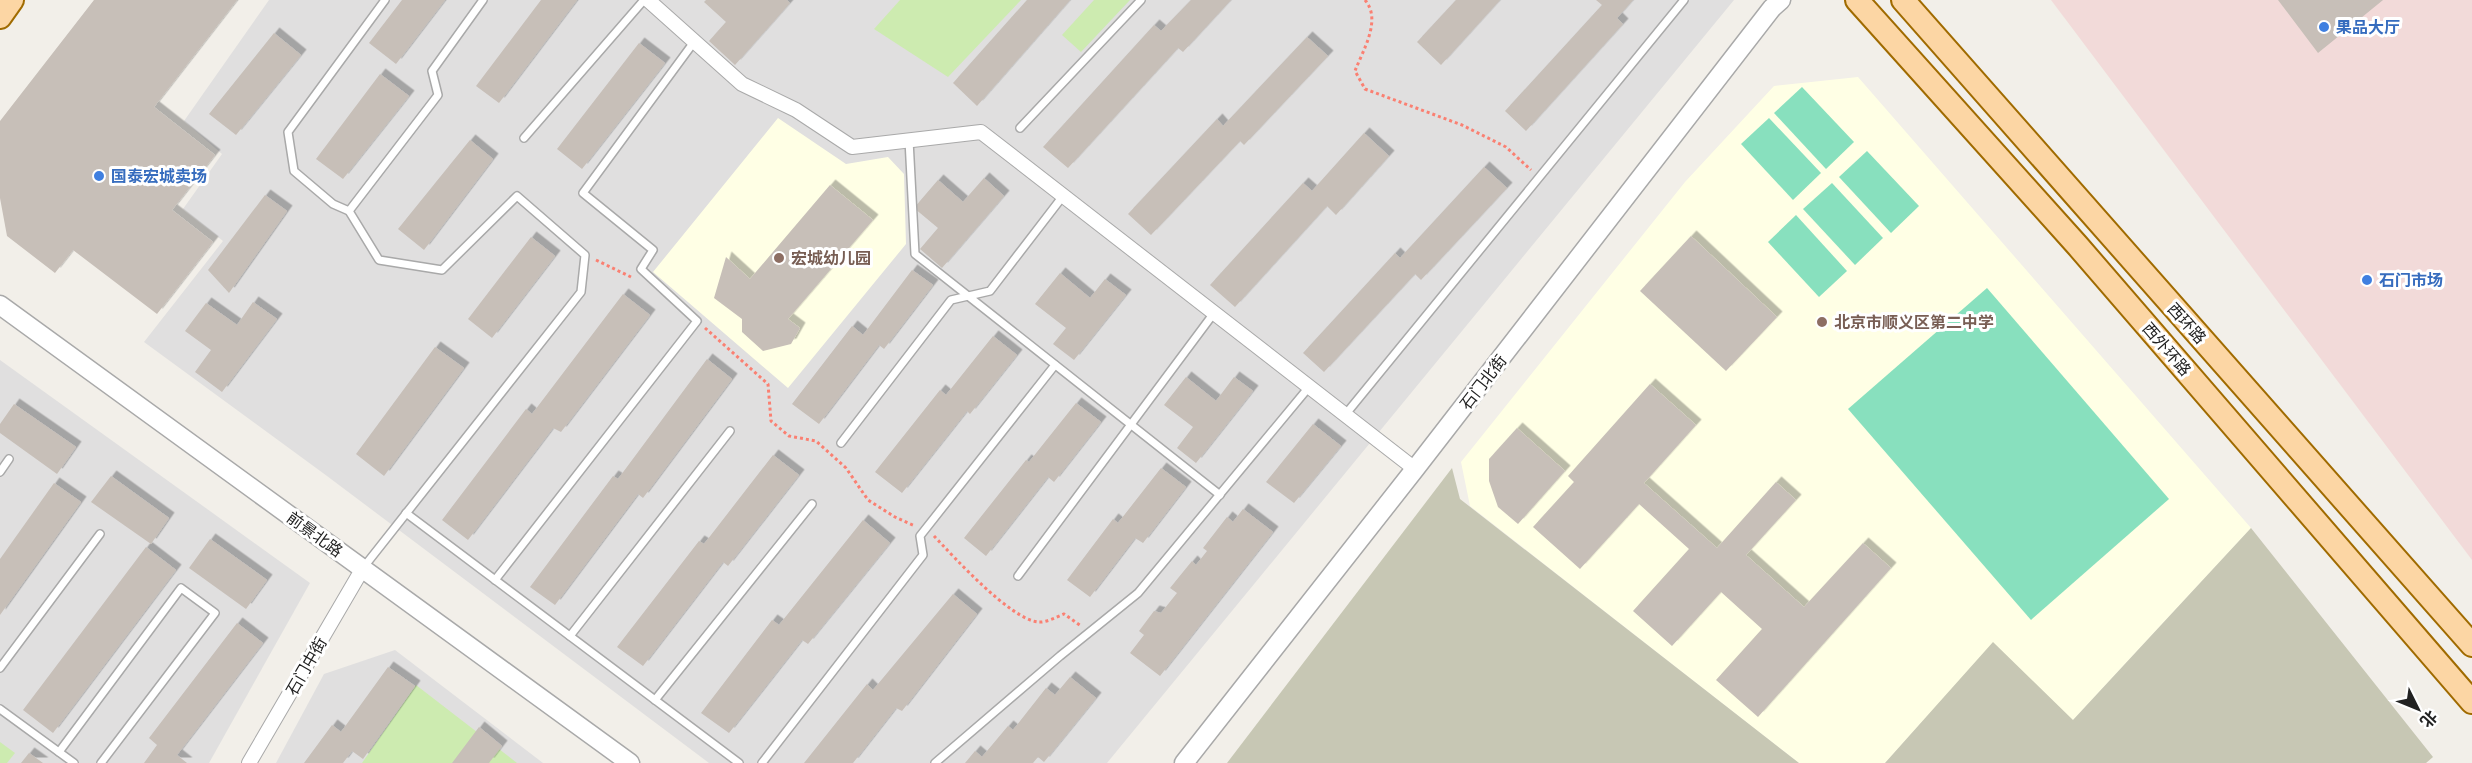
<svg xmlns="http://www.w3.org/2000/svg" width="2472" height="763" font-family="Inter,'Noto Sans SC',sans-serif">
<defs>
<filter id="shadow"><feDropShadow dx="5.5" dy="-5.5" stdDeviation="0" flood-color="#0004"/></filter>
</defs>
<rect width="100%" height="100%" fill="#f2efe9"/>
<g fill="#e0dfdf">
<path d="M269,0H1734L1107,763H709L327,476L144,342L223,241L183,209L222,154L184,121Z"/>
<path d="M0,360L310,583L209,763H0Z"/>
<path d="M395,650L543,763H276L324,674Z"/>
</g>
<path fill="#f2dad9" d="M2051,0H2472V560Z"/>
<g fill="#ffffe5">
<path d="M1858,77L2251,528L2072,721L1993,643L1885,763H1799L1470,506L1461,462L1685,182L1774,86Z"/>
<path d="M778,118L846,164L888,157L904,174L906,244L788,388L653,272Z"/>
</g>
<g fill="#c7c7b4">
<path d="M1452,468L1460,499L1799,763H1227Z"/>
<path d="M2251,528L2433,757L2426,763H1885L1993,642L2073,720Z"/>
</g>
<g fill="#cdebb0">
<path d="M900,0H1021L948,77L874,29Z"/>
<path d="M1094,0H1130L1081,52L1062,35Z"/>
<path d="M416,685L517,763H362Z"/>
<path d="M0,742L15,753L7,763H0Z"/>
</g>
<g fill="#88e0be">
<path d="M1802,87L1854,142L1826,169L1774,113Z"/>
<path d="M1769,118L1821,173L1793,200L1741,144Z"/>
<path d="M1867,151L1919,206L1891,233L1839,177Z"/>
<path d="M1832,183L1883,238L1855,265L1803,209Z"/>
<path d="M1796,215L1847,271L1819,297L1768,242Z"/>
<path d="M1987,288L2169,499L2031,620L1848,409Z"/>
</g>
<g fill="#c7bfb8" filter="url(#shadow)">
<path d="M94,0H237L154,107L215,155L172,210L213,242L157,314L73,250L55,273L7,236L0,198V121Z"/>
<path d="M402,0H445L396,64L369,43Z"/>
<path d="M541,0H577L499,103L476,86Z"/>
<path d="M706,0H787L790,3L735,65L709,41L726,22L704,2Z"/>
<path d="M1027,0H1070L977,106L953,83Z"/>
<path d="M1191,0H1231L1183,52L1178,48L1068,168L1043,147L1154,25L1161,31Z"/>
<path d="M1456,0H1500L1441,65L1417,42Z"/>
<path d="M1596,0H1633L1617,18L1623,24L1526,131L1505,111L1602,5Z"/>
<path d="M2278,0H2383L2318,53Z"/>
<path d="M274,33L301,55L236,135L209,114Z"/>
<path d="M1307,37L1328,56L1244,145L1240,141L1151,235L1128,214L1217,119L1223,126Z"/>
<path d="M639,43L665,63L582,169L557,149Z"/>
<path d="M380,74L409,96L343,179L316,159Z"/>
<path d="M1364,133L1389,156L1336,215L1327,206L1235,307L1210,285L1303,183L1312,191Z"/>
<path d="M470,140L493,159L424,250L398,229Z"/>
<path d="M1484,167L1507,188L1421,280L1415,274L1324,372L1303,353L1395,253L1400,258Z"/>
<path d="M984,178L1004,196L942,268L920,249L938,228L914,208L938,180L963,202Z"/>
<path d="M830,185L873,220L788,319L800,328L791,344L763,351L742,332V319L714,298L726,257L750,279Z"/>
<path d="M265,195L287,211L229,293L208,270Z"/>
<path d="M1691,236L1777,317L1726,371L1640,291Z"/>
<path d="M531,237L555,256L492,338L468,319Z"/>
<path d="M912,270L933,285L884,349L879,345L819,424L792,404L852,326L863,335Z"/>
<path d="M1060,273L1090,298L1105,279L1126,295L1074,360L1053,344L1066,328L1035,304Z"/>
<path d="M623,294L650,315L561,432L553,428L468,540L442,520L526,409L532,414Z"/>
<path d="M253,302L277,319L222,392L195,372L211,350L185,331L206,303L237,325Z"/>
<path d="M993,336L1017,355L970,414L967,411L902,493L875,472L940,390L946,395Z"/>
<path d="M435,347L464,368L384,476L356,454Z"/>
<path d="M707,359L732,379L643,498L638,494L555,605L530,587L613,476L618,479Z"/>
<path d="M1186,377L1216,401L1234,377L1253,391L1196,463L1177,448L1193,427L1164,405Z"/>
<path d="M1650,384L1696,425L1644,483L1717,548L1776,482L1796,500L1746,555L1804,607L1863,543L1891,568L1758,717L1716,680L1762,629L1721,592L1672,646L1633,611L1689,549L1639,504L1580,569L1533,527L1574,482L1568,476Z"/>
<path d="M1076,403L1101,422L1054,482L1048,477L986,556L964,538L1026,460L1029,462Z"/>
<path d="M14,404L76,447L57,474L0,433V424Z"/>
<path d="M1313,424L1341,446L1294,503L1266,482Z"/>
<path d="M1517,428L1565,471L1518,524L1498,507L1489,481V459Z"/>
<path d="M773,455L799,475L728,566L723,562L643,666L617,647L699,541L704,544Z"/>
<path d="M1161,468L1186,487L1143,543L1135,538L1090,597L1067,580L1113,519L1118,523Z"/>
<path d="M111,476L169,518L151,544L91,502Z"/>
<path d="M54,483L81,502L0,615V559Z"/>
<path d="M1243,509L1273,532L1160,676L1130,653L1144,635L1139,631L1154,611L1161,613L1177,593L1170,588L1192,561L1196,565L1207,551L1203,548L1227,517L1233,522Z"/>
<path d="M863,520L890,543L808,644L802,640L729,733L701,713L772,620L779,625Z"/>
<path d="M210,539L267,580L246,609L189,568Z"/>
<path d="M146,547L176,570L53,733L23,710Z"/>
<path d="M953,594L977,614L902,711L896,708L853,763H804L867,684L873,690Z"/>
<path d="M237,623L263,643L177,755L187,763H144L157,745L149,738Z"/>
<path d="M388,667L415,686L363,759L352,751L343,763H304L332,725L341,732Z"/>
<path d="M1070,677L1096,698L1044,762L1038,757L1033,763H965L975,751L982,757L1008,726L1013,730L1046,688L1055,695Z"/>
<path d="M479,727L502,746L489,763H452Z"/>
<path d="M29,753L43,763H21Z"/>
</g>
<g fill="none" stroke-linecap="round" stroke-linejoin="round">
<defs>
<g id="service">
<path d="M1020,128L1141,0"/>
<path d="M524,138L644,0"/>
<path d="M909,140L915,254L1220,495"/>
<path d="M349,211L438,95L432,71L483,0"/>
<path d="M1345,415L1684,0"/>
<path d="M841,443L951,300L990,291L1063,196"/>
<path d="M0,472L9,459"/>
<path d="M406,513L739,763"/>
<path d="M363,568L581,292L585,255L517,196L442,270L379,260L349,211L333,204L294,171L288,132L385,0"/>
<path d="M1018,576L1214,313"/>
<path d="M495,580L697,321L641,269L653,250L583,193L694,42"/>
<path d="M570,636L730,431"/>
<path d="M0,668L100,534"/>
<path d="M655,700L812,504"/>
<path d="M0,709L74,763"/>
<path d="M59,752L181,588L215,613L101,763"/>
<path d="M762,763L923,555L920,536L1055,365"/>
<path d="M935,763L1060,656L1138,593L1309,387"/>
</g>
<g id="minor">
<path d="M648,0L742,84L796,110L852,147L981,132L1415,469"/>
<path d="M249,763L363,568"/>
</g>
<g id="tertiary">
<path d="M0,305L630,763"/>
<path d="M1184,763L1415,469L1772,8L1781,0"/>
</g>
<g id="primary">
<path d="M1857,0L2077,245L2472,702"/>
<path d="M1903,0L2472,645"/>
<path d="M0,17L12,0"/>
</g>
</defs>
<use href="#service" stroke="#a9a9a9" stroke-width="10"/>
<use href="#minor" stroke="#a9a9a9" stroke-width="16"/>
<use href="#tertiary" stroke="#a9a9a9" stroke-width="21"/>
<use href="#primary" stroke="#a06b00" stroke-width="26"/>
<g stroke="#fa8072" stroke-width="3" stroke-dasharray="3 3" stroke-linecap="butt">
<path d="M1365,0C1382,20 1363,50 1355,71L1365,89L1462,125L1506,147L1531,170"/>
<path d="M596,260L631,277"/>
<path d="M705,328L768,384L771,421L789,436L816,441L846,468L868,500L895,517L915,526"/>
<path d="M934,536C954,557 1010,619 1038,622C1045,623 1057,617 1064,614L1081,626"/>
</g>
<use href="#service" stroke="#fff" stroke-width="7"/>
<use href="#minor" stroke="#fff" stroke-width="14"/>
<use href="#tertiary" stroke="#fff" stroke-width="18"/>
<use href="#primary" stroke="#fcd6a4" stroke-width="22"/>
</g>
<g fill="#3f7fe0" stroke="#fff" stroke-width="2">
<circle cx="2324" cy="27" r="6"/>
<circle cx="99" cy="176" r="6"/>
<circle cx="2367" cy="280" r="6"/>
</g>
<g fill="#8d6e63" stroke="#fff" stroke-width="2">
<circle cx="779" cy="258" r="6"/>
<circle cx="1822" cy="322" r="6"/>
</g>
<g text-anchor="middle" stroke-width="6" stroke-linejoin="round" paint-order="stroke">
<g font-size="16" font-weight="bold" fill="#366cbe" stroke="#fff" text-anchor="start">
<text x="2336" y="33">果品大厅</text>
<text x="111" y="182">国泰宏城卖场</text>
<text x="2379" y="286">石门市场</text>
</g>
<g font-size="16" font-weight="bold" fill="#785e54" stroke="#fff" text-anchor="start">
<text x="791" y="264">宏城幼儿园</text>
<text x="1834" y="328">北京市顺义区第二中学</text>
</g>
<g font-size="16" fill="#222" stroke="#fff">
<text transform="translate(2187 323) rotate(48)" y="6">西环路</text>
<text transform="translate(2167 349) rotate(49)" y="6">西外环路</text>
<text transform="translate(1483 382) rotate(-52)" y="6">石门北街</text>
<text transform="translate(315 534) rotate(36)" y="6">前景北路</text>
<text transform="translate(306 666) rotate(-60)" y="6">石门中街</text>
</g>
</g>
<g transform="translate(2418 709) rotate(133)" stroke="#ffffff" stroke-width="4.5" paint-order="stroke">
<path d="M0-4.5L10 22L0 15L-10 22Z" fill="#222222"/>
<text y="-9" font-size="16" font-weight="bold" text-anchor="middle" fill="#222222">北</text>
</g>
</svg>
